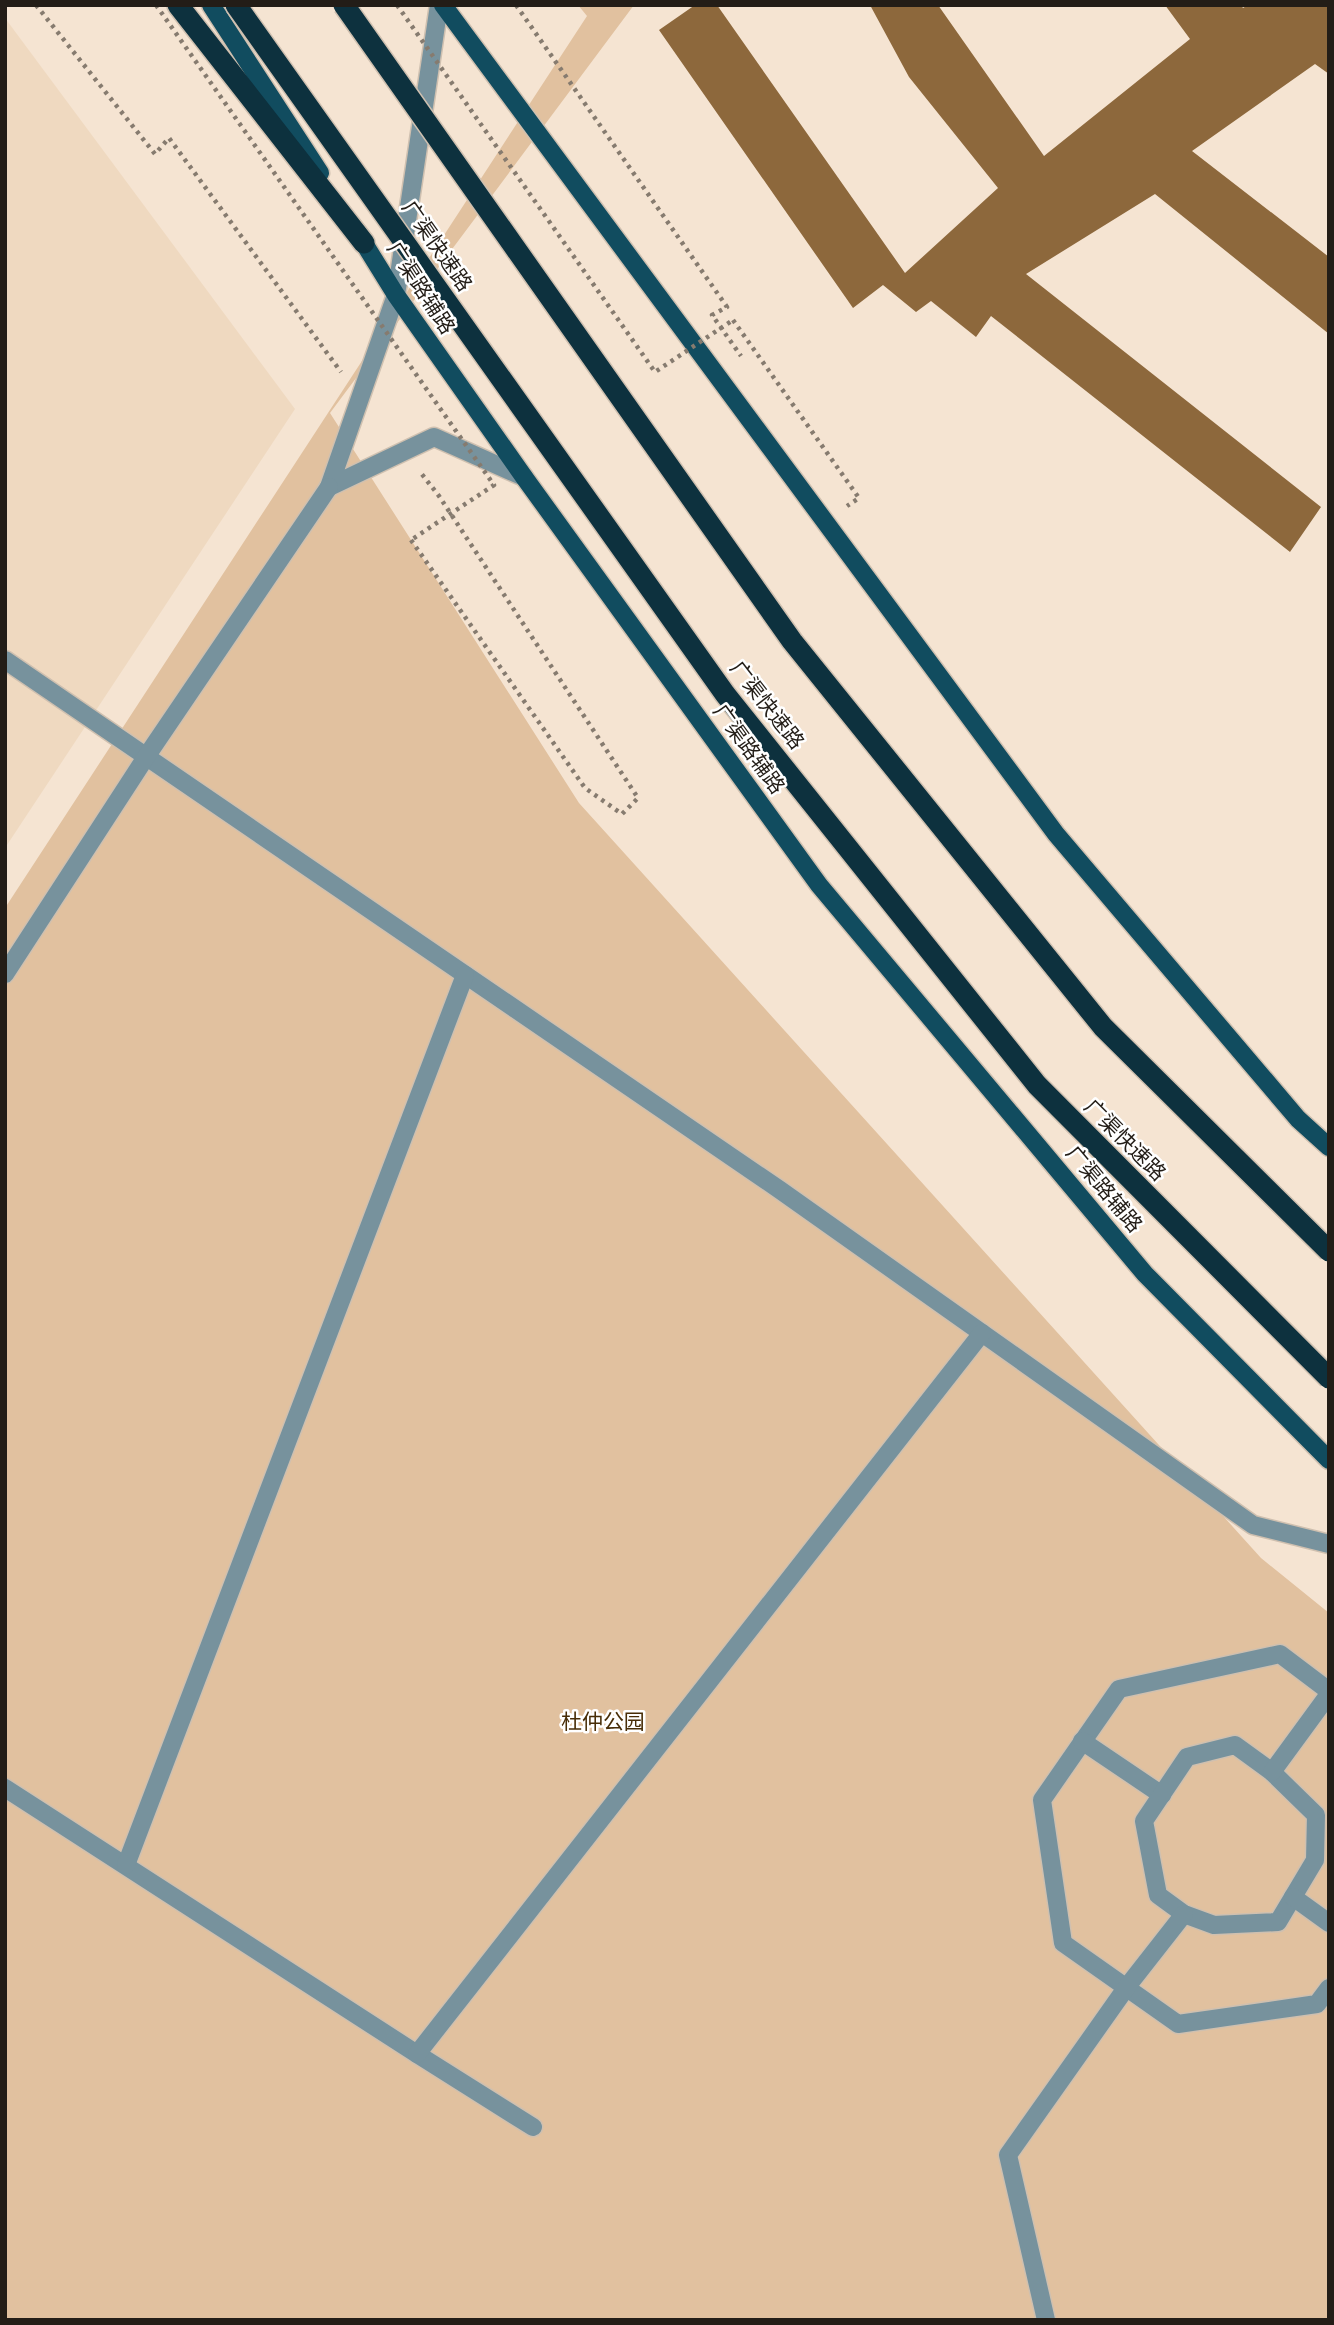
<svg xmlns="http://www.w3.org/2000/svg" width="1334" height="2325" font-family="Cabin,'Noto Sans SC',sans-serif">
<rect width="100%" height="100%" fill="#f5e4d2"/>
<path fill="#efd9c0" d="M5,18L295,409L5,848Z"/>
<path fill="#e1c19f" d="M578,5H634L330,413L579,803L1261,1558L1329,1613V2320H5V908L587,16Z"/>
<path fill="#8d683c" d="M695,5H717L905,273L998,188L909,77L870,5H938L1044,156L1190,39L1165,5H1241L1243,8L1248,5H1329V74L1315,64L1192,151L1329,257V334L1155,194L1026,274L1321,507L1290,552L991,316L976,337L931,301L916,312L883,285L853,308L659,30Z"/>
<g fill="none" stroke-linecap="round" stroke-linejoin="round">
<defs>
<g id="minor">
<path d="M439,5L396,295L329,487L434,437L524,477"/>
<path d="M5,660L780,1190L1253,1525L1329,1544"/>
<path d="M5,974L146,757L329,487"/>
<path d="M1329,1691L1280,1654L1119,1689L1042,1800L1063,1943L1178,2024L1317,2004L1329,1988"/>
<path d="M1082,1741L1162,1795"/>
<path d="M1235,1745L1272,1772L1316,1815L1315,1860L1278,1922L1214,1925L1184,1914L1158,1895L1144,1821L1187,1757Z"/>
<path d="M1272,1772L1329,1694"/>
<path d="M5,1788L417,2054L533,2127"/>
<path d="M126,1865L465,975"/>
<path d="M1293,1897L1329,1923"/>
<path d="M417,2054L982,1333"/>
<path d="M1046,2320L1008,2155L1126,1988L1184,1914"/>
</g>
<g id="major">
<path d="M211,5L320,173"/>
<path d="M443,5L1056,834L1298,1119L1329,1147"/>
<path d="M357,232L396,295L524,477L819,885L1145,1274L1329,1460"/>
</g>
<path id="highway" d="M178,5L364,243"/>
</defs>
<use href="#minor" stroke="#cfc0b0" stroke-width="21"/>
<use href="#major" stroke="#cfc0b0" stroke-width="21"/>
<use href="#highway" stroke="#cfc0b0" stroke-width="24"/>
<g stroke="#867b6f" stroke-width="4.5" stroke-dasharray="3.5 5" stroke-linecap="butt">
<path d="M36,5L155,154L169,138L341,372"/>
<path d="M516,5L727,307L712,315L741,356"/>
<path d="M733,320L859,498L847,506"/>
<path d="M411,540L585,788L622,814L638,798L439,496L421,473"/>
</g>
<use href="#minor" stroke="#77929d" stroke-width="18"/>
<use href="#major" stroke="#114c5f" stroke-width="18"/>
<use href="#highway" stroke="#0d313e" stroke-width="21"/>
<defs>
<g id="highway-bridge">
<path d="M236,5L725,694L1037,1085L1329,1378"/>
<path d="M344,5L792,641L1103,1027L1329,1251"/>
</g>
</defs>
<use href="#highway-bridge" stroke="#cfc0b0" stroke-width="24" stroke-linecap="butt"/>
<g stroke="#867b6f" stroke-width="4.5" stroke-dasharray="3.5 5" stroke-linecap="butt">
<path d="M156,5L494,485L411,540"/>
<path d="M397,5L655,372L733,320"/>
</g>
<use href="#highway-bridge" stroke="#0d313e" stroke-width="21"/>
</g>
<g text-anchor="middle" stroke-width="5" stroke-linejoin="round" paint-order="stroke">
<g font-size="21" fill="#231d17" stroke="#fff">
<text transform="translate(437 246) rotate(55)" y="7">广渠快速路</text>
<text transform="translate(421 288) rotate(57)" y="7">广渠路辅路</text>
<text transform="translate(767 705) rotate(52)" y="7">广渠快速路</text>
<text transform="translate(749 749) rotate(54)" y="7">广渠路辅路</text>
<text transform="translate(1125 1140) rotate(45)" y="7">广渠快速路</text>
<text transform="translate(1104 1189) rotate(50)" y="7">广渠路辅路</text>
</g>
<g font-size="21" fill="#482d07" stroke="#fff">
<text x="603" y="1729">杜仲公园</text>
</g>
</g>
<rect width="1334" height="2325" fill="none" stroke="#231d17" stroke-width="14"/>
</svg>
